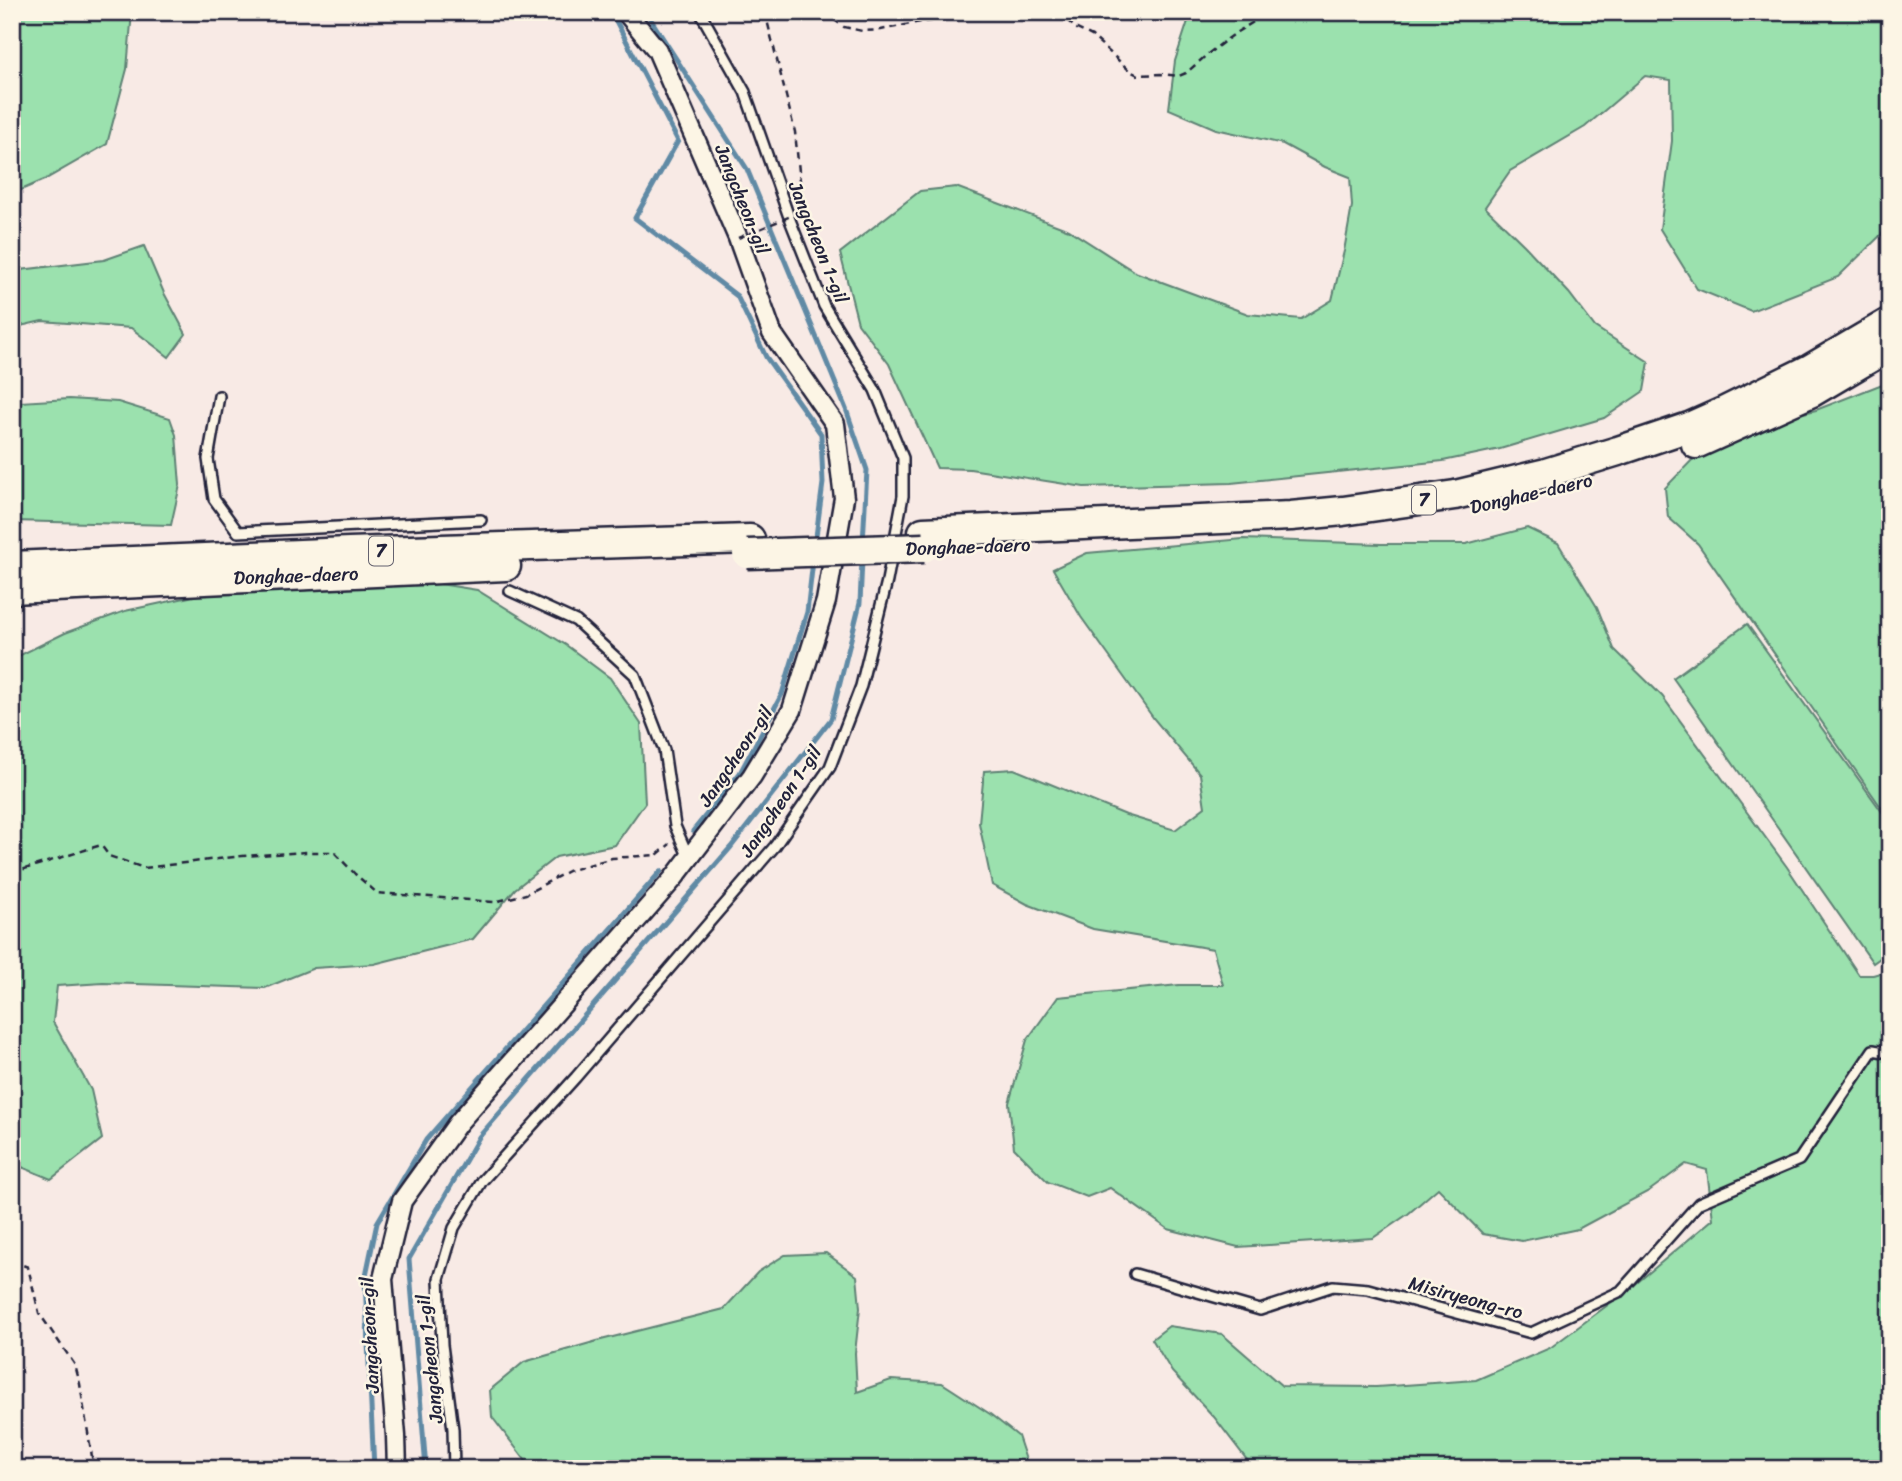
<svg xmlns="http://www.w3.org/2000/svg" width="1902" height="1481" font-family="Sriracha,sans-serif">
<rect width="100%" height="100%" fill="#f8eae5"/>
<filter id="ink" filterUnits="userSpaceOnUse"><feTurbulence type="fractalNoise" baseFrequency=".0143" numOctaves="2"/><feDisplacementMap in="SourceGraphic" scale="14" xChannelSelector="R" yChannelSelector="G"/><feConvolveMatrix kernelMatrix="1 2 1 2 8 2 1 2 1" color-interpolation-filters="sRGB"/></filter>
<g filter="url(#ink)">
<g fill="#9be1ae" stroke="#5e8274" stroke-width="2">
<path d="M12,12H132L127,69L107,144L44,180L12,194Z"/>
<path d="M1191,12H1890V226L1838,277L1751,311L1697,289L1660,229L1672,141L1671,80L1645,76L1585,127L1510,171L1485,207L1525,246L1569,293L1595,327L1649,362L1644,391L1604,418L1500,449L1443,461L1231,483L1084,487L970,469L937,468L889,364L858,323L840,253L920,191L956,187L1069,230L1135,272L1248,314L1301,319L1332,300L1344,251L1352,206L1350,177L1325,167L1283,144L1216,129L1169,109L1175,61Z"/>
<path d="M144,246L164,293L186,334L169,357L131,328L42,321L12,328V271L104,260Z"/>
<path d="M1890,381V820L1698,544L1668,517L1665,488L1694,458L1766,422L1816,410Z"/>
<path d="M12,389L20,402L69,399L118,402L170,418L176,435L180,485L171,525L12,521Z"/>
<path d="M1527,528L1558,543L1597,607L1614,649L1662,696L1787,867L1859,975H1873L1890,970V1469H1254L1214,1417L1172,1372L1152,1339L1169,1326L1222,1334L1282,1386L1376,1387L1476,1380L1550,1348L1632,1287L1713,1219L1707,1170L1686,1164L1649,1191L1578,1229L1522,1241L1483,1234L1438,1188L1408,1214L1373,1238L1238,1247L1168,1229L1110,1188L1087,1197L1048,1182L1014,1148L1009,1103L1027,1040L1058,997L1179,985H1223L1213,949L1093,929L1027,904L992,885L979,823L984,771L1014,769L1126,815L1175,830L1205,807L1200,774L1154,719L1081,617L1053,569L1087,553L1243,539L1381,544H1466Z"/>
<path d="M415,580L477,590L566,645L610,678L641,724L645,803L615,845L556,857L515,889L473,939L374,964L314,968L265,988L103,983L57,986L53,1022L91,1090L102,1139L51,1179L12,1163V659L65,633L125,611L226,589Z"/>
<path d="M1747,624L1890,823V951L1873,963L1673,678Z"/>
<path d="M826,1253L857,1276L860,1308L855,1353L857,1392L891,1380L942,1383L990,1414L1018,1436L1029,1469H532L492,1417L490,1390L524,1362L597,1341L724,1309L758,1272L785,1255Z"/>
</g>
<g fill="none" stroke-linecap="round" stroke-linejoin="round">
<g stroke="#618aa5" stroke-width="5">
<path d="M609,12L614,17L678,141L635,218L737,296L766,357L821,434L823,483L815,544"/>
<path d="M646,12L747,169L846,409L867,470L863,543"/>
<path d="M693,831L740,773L782,694L807,612L813,561"/>
<path d="M374,1469L365,1280L377,1223L426,1140L661,871"/>
<path d="M426,1469L409,1259L479,1137L731,847L831,719L860,603L862,560"/>
</g>
<defs>
<g id="lane">
<path d="M219,396L208,459L214,499L238,532L481,520"/>
<path d="M510,591L576,621L635,675L664,750L675,826L689,858"/>
<path d="M1135,1274L1260,1310L1333,1286L1368,1289L1531,1333L1621,1291L1699,1203L1799,1160L1873,1050L1890,1053"/>
<path d="M454,1469L453,1429L442,1345L439,1279L454,1228L482,1181L576,1077L775,846L830,767L861,686L887,581L903,496V458L875,390L824,306L790,220L745,92L700,12"/>
</g>
<path id="street" d="M397,1469L396,1436L383,1279L402,1201L458,1123L673,879L752,776L792,710L826,601L844,498L835,424L772,333L738,238L657,50L626,12"/>
<g id="primary">
<path d="M1696,444L1812,392L1890,346"/>
<path d="M923,532L1291,516L1343,511L1455,495L1546,473L1618,451L1689,427L1725,411L1810,369L1890,322"/>
<path d="M12,566L349,552L750,539"/>
<path d="M12,589L506,566"/>
</g>
</defs>
<use href="#lane" stroke="#22223b" stroke-width="14"/>
<use href="#street" stroke="#22223b" stroke-width="23"/>
<use href="#primary" stroke="#22223b" stroke-width="33"/>
<g stroke="#22223b" stroke-width="2.5" stroke-dasharray="7 5" stroke-linecap="butt">
<path d="M765,12L795,132L803,211"/>
<path d="M824,12L844,27L862,31L881,30L920,22L963,18H1013L1037,12"/>
<path d="M1059,12L1075,28L1092,36L1130,71L1138,75L1161,74L1179,76L1186,73L1209,53L1237,32L1270,12"/>
<path d="M12,873L101,845L109,856L144,868L242,856L306,852H334L355,874L377,893L494,902L526,894L568,871L612,858L657,855L670,844"/>
<path d="M12,1261L28,1267L39,1313L75,1365L80,1384L94,1469"/>
</g>
<use href="#lane" stroke="#fcf5e5" stroke-width="9"/>
<use href="#street" stroke="#fcf5e5" stroke-width="18"/>
<use href="#primary" stroke="#fcf5e5" stroke-width="28"/>
<defs>
<path id="primary-bridge" d="M747,554L924,548"/>
</defs>
<use href="#primary-bridge" stroke="#22223b" stroke-width="33" stroke-linecap="butt"/>
<path stroke="#22223b" stroke-width="2.5" stroke-dasharray="7 5" stroke-linecap="butt" d="M738,238L803,211"/>
<use href="#primary-bridge" stroke="#fcf5e5" stroke-width="28"/>
</g>
</g>
<g text-anchor="middle" stroke-width="5" stroke-linejoin="round" paint-order="stroke">
<g fill="#fcf5e5" stroke="#63616e" stroke-width="2">
<rect x="1412" y="485.5" width="24" height="29" rx="5"/>
<rect x="369" y="536.5" width="24" height="29" rx="5"/>
</g>
<g font-size="18" font-weight="bold" fill="#22223b">
<text x="1424" y="506">7</text>
<text x="381" y="557">7</text>
</g>
<g font-size="19" fill="#22223b" stroke="#fcf5e5">
<text transform="translate(743 199) rotate(68)" y="7">Jangcheon-gil</text>
<text transform="translate(819 242) rotate(68)" y="7">Jangcheon 1-gil</text>
<text transform="translate(1531 493) rotate(-13)" y="7">Donghae-daero</text>
<text transform="translate(968 546) rotate(-2)" y="7">Donghae-daero</text>
<text transform="translate(296 575) rotate(-2)" y="7">Donghae-daero</text>
<text transform="translate(735 756) rotate(-56)" y="7">Jangcheon-gil</text>
<text transform="translate(780 801) rotate(-56)" y="7">Jangcheon 1-gil</text>
<text transform="translate(1466 1297) rotate(15)" y="7">Misiryeong-ro</text>
<text transform="translate(369 1335) rotate(-93)" y="7">Jangcheon-gil</text>
<text transform="translate(429 1359) rotate(-96)" y="7">Jangcheon 1-gil</text>
</g>
</g>
<rect width="1902" height="1481" fill="none" stroke="#fcf5e5" stroke-width="42"/>
<rect x="21" y="21" width="1860" height="1439" fill="none" stroke="#22223b" stroke-width="2.5" filter="url(#ink)"/>
</svg>
